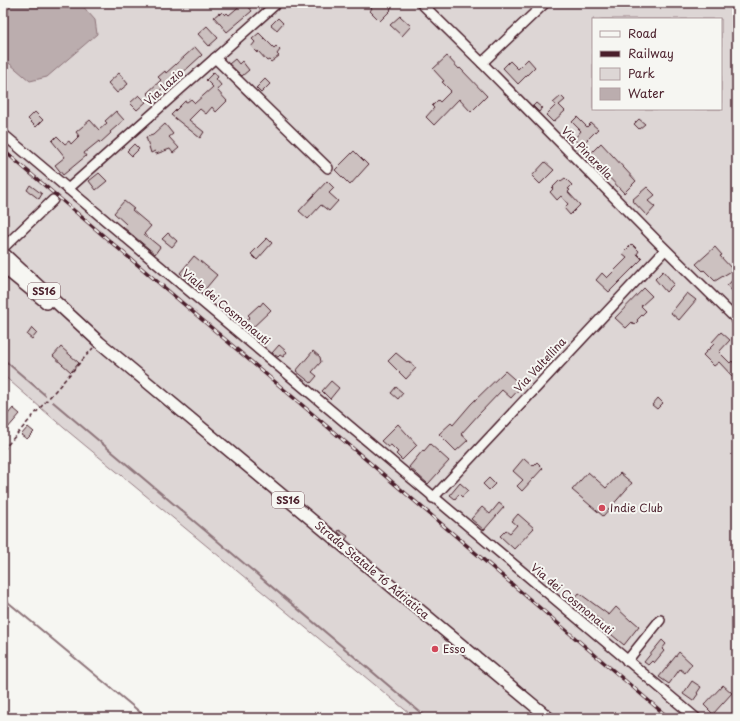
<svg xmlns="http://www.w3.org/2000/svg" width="740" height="721" font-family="'Playpen Sans',sans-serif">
<rect width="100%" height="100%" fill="#f6f6f2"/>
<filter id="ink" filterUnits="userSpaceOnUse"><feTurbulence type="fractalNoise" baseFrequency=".025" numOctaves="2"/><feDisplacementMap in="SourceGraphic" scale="8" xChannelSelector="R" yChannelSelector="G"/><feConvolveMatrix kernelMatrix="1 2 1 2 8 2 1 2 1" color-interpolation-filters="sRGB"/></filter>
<g filter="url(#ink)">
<path fill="#ddd6d5" stroke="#947a80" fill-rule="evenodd" d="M3,3H737V718H415L64,428L3,375V272L37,299L3,256ZM593,19H721V109H593Z"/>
<path fill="#bbadae" stroke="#8e747a" d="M3,3H80L95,20L97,34L47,77L30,81L3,58Z"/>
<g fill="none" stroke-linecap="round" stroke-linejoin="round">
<g stroke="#8e747a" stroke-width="2">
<path d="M3,359L45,395"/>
<path d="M53,402L427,718"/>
<path d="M3,598L147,718"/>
</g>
</g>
<g fill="#ccc1c0" stroke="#4a1f2b">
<path d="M243,3H251L248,6L252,11L227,32L214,17L219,13L220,14L222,12L225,15L227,13L229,15Z"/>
<path d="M367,3H396L390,9L391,10L380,21L370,11L372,8Z"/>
<path d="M400,16L411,26L402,36L390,25Z"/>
<path d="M278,18L283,23L277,30L271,25Z"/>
<path d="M207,26L218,38L209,46L198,34Z"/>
<path d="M259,33L274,48L276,46L280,50L277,54L279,56L271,62L269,60L267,61L258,51L257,53L251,47L255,42L252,39Z"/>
<path d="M195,47L202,55L178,77L176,75L152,98L147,93L161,80L158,77L165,71L166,73Z"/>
<path d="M447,56L459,69L460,68L487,96L471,112L459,99L434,125L426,117L434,108L432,106L438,100L440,102L451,91L442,82L444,81L433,69Z"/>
<path d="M235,59L239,64L242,61L249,70L242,76L229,64Z"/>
<path d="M528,59L535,67L518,84L503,68L510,61L518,69Z"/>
<path d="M214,72L218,77L216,79L221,85L217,90L227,101L216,112L212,107L206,114L200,109L189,120L204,132L200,138L171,115L185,101L187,102L191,99L195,103L213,87L206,80Z"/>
<path d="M119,73L128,84L117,93L108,83Z"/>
<path d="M265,79L270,84L261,93L256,88Z"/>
<path d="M139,95L146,102L137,110L130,103Z"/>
<path d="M561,96L565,100L559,105L565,111L553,122L546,115L556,105L553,103Z"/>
<path d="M536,103L542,108L539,112L533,106Z"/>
<path d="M116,111L124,120L110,132L111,133L100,143L99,141L84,153L86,156L63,175L55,165L65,157L52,141L57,136L65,144L69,141L71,144L79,136L76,132L90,120L99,130L107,123L105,121Z"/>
<path d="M35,112L43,120L36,127L28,119Z"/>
<path d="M577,117L587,127L591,123L598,129L581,146L574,139L581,131L572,122Z"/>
<path d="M639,119L645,124L639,129L634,124Z"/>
<path d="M165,124L173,134L169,137L179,148L173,153L170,149L156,154L155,151L151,153L146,137L153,135Z"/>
<path d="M601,143L636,181L624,193L601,169L599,171L592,163L594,162L588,156Z"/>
<path d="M134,144L139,149L132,156L127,151Z"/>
<path d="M354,151L368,165L350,185L335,170Z"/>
<path d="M545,162L554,170L540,184L532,176Z"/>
<path d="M99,173L107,181L96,190L89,181Z"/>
<path d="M565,178L572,185L568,189L570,190L568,192L580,205L570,215L564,208L568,204L561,196L557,200L550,192L553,189L552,188L560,180L561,181Z"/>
<path d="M327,181L334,188L329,193L338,201L329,211L321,205L308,219L299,211Z"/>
<path d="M30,185L42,194L39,199L27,190Z"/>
<path d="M647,187L655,195L648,201L655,207L647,216L632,200Z"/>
<path d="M124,201L134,209L132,210L151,226L144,234L160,247L155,254L123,227L126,224L114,213Z"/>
<path d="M168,233L177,241L172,247L162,239Z"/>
<path d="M267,238L272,243L257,260L251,254Z"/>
<path d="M632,244L639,251L637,254L642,259L609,292L596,280L602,273L607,278L627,258L622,254Z"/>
<path d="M715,247L722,255L720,256L733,270L715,281L704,270L703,271L696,264Z"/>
<path d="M194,256L217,275L202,293L180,273Z"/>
<path d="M663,271L674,284L666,292L655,279Z"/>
<path d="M737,275V295L727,286Z"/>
<path d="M644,288L652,296L641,306L646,311L637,320L638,321L634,325L632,322L626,328L615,318Z"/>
<path d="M687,293L696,300L679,320L671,313Z"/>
<path d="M263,302L271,310L249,331L242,325L250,317L248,315L259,305L260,306Z"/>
<path d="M32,328L37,333L32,339L27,335Z"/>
<path d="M721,332L730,340L719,352L730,363L732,361L737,367V371L732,376L719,362L714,366L703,355L714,344L712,342Z"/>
<path d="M279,345L287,352L283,357L280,355L278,357L272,353Z"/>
<path d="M61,347L79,363L71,372L53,356Z"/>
<path d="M313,351L320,357L321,362L312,372L317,376L311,383L296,371Z"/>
<path d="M396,353L407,362L408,361L416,368L406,379L388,361Z"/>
<path d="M505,371L522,386L511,398L502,390L479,414L461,434L468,440L456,451L439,434L451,423L453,425L471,404Z"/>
<path d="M331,381L339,388L330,399L322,391Z"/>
<path d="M396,387L403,393L398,399L391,393Z"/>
<path d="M658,398L663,403L657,409L652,405Z"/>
<path d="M13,408L20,414L7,429L3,426V420Z"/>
<path d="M398,424L417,445L402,460L396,454L398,452L391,445L388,447L381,441Z"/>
<path d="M28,427L34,432L27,439L21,435Z"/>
<path d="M430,444L449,461L428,484L409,467L423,450L424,451Z"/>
<path d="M524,458L533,466L537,462L543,468L522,491L517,486L523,480L513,471Z"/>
<path d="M588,472L606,488L620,473L632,483L603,516L572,490Z"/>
<path d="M489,478L495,484L489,490L483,484Z"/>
<path d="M460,483L468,490L462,497L459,494L455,499L450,495Z"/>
<path d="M499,503L504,507L484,530L471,519L482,507L490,514Z"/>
<path d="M518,514L534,528L514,549L500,536L506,530L510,533L517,525L512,521Z"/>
<path d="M339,530L348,536L346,539L338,532Z"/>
<path d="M579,593L609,615L616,607L631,621L632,620L639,626L624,645L600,625L602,622L590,612L574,599Z"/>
<path d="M662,640L666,644L662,649L664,651L654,663L652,661L648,665L644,662Z"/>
<path d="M679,652L692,664L685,673L680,669L669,684L659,677Z"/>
<path d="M692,681L701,687L697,693L698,694L693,701L683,694Z"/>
<path d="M723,685L732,693L713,714L704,705Z"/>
</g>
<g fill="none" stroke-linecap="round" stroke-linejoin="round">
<defs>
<g id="minor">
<path d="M421,3L482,63L659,243L737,320"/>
<path d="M215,58L328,168"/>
<path d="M482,63L545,3"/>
<path d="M3,134L696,718"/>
<path d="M68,189L277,3"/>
<path d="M3,248L53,200"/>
<path d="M433,498L665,250"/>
<path d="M627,661L660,620"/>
</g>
<g id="major">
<path d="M3,253L99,342L549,718"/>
<path d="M3,267L47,303"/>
</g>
</defs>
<use href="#minor" stroke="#4a1f2b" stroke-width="12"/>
<use href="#major" stroke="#4a1f2b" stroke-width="14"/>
<path stroke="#4a1f2b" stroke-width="1.5" stroke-dasharray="4 3" stroke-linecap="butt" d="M3,450L93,348"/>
<use href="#minor" stroke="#f6f6f2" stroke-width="9"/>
<use href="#major" stroke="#f6f6f2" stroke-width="11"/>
<defs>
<path id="rail" d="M3,150L669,718"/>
</defs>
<use href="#rail" stroke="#4a1f2b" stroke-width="3.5"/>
<use href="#rail" stroke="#f6f6f2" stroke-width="2" stroke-dasharray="6" stroke-linecap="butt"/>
</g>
</g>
<g fill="#d1495b" stroke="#f6f6f2" stroke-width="1.5">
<circle cx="602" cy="508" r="4"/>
<circle cx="435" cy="649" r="4"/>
</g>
<g text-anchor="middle" stroke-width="4" stroke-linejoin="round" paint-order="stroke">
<g fill="#f6f6f2" stroke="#7e6067" stroke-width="1">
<rect x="28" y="283" width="32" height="16" rx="3"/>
<rect x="272" y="492" width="32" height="16" rx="3"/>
</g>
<g font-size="10" font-weight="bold" fill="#4a1f2b">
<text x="44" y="295">SS16</text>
<text x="288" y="504">SS16</text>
</g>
<g font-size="11" fill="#4a1f2b" stroke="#f6f6f2">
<text transform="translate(164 87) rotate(-42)" y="4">Via Lazio</text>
<text transform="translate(587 153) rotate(46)" y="4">Via Pinarella</text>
<text transform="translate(226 307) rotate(40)" y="4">Viale dei Cosmonauti</text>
<text transform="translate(540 365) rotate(-47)" y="4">Via Valtellina</text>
<text transform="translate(372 570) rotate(40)" y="4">Strada Statale 16 Adriatica</text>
<text transform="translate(572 599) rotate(40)" y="4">Via dei Cosmonauti</text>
</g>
<g font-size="11" fill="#4a1f2b" stroke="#f6f6f2" text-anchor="start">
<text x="610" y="512">Indie Club</text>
<text x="443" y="653">Esso</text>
</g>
</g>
<rect width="740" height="721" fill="none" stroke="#f6f6f2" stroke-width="16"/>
<rect x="8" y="8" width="724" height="705" fill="none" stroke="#4a1f2b" stroke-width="1.5" filter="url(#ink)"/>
<rect x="592" y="18" width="130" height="92" fill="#f6f6f2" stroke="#b1a0a2"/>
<rect x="600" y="31" width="20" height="6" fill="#f6f6f2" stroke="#b1a0a2"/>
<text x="628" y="38" font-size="12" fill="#4a1f2b">Road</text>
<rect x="600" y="51" width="20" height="6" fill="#4a1f2b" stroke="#b1a0a2"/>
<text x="628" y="58" font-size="12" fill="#4a1f2b">Railway</text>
<rect x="600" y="68" width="20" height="12" fill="#ddd6d5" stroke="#b1a0a2"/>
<text x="628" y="78" font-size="12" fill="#4a1f2b">Park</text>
<rect x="600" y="88" width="20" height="12" fill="#bbadae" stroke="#b1a0a2"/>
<text x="628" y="98" font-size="12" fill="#4a1f2b">Water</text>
</svg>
